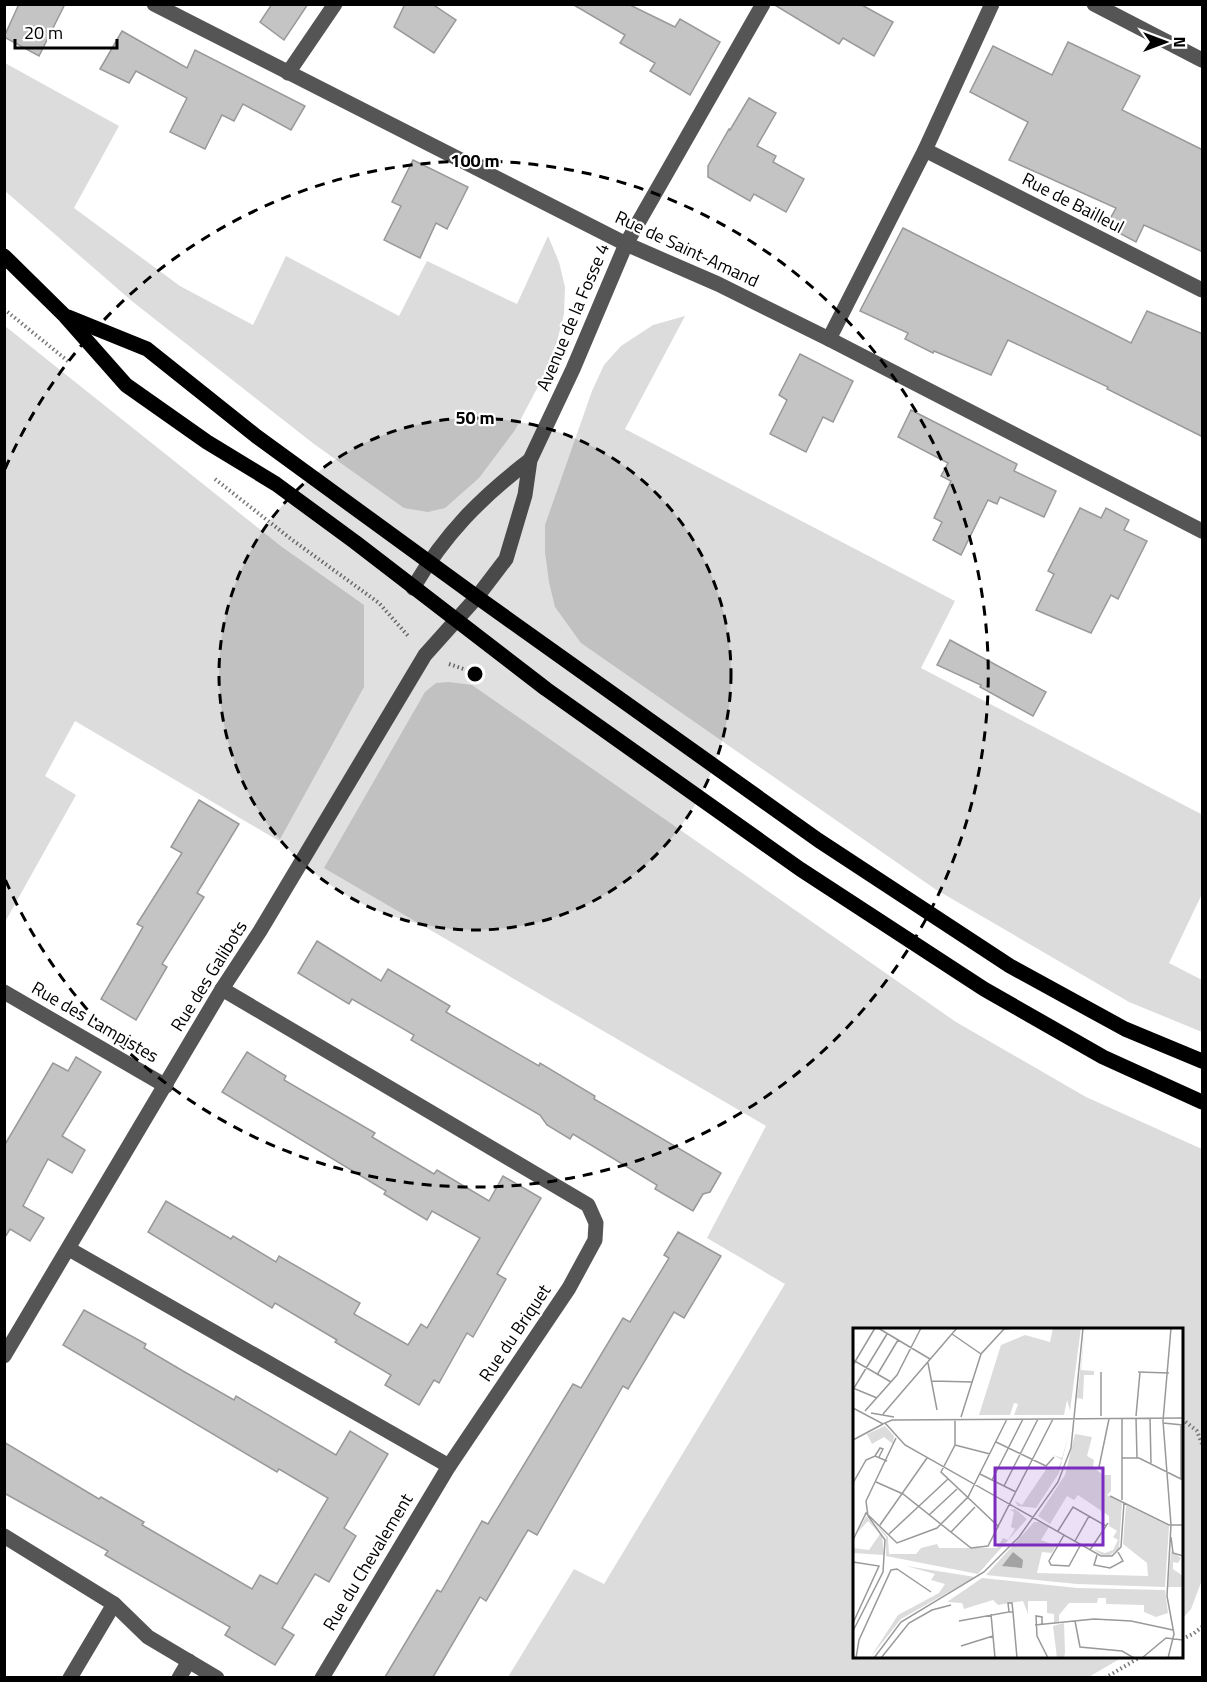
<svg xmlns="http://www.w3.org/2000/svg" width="1207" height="1682" font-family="'Titillium Web',sans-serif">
<rect width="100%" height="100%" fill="#fff"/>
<g fill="#dcdcdc">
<path d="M5,63L119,126L74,208L180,286L253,325L286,256L399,316L427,261L517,304L548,236L559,262L565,287L564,314L556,345L542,379L515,430L479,478L445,508L428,512L404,508L314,444L133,302L5,191Z"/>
<path d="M685,316L625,429L955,601L921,668L1201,814L1202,828V894L1169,963L1202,980V1032L1129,1002L935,889L581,643L555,607L549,582L545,552V525L592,391L604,365L621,346L653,325Z"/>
<path d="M5,326L282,547L364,605V687L279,841L75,721L45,776L76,795L5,922Z"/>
<path d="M449,682L472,685L956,1022L1086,1097L1202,1149V1580L1191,1609L1182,1619V1330H854V1656L1123,1657L1087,1678L508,1677L574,1569L604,1584L785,1284L707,1238L766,1126L324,868L425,692L436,683Z"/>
</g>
<g fill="#c4c4c4" stroke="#999" stroke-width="1.5">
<path d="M19,4H65L39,56L4,37Z"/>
<path d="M272,4H308L284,40L260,22Z"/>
<path d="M405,4H432L456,20L434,53L394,27Z"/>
<path d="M572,4H628L675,27L680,19L720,42L690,95L650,71L655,63L620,43L625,35Z"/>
<path d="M773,4H860L893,22L874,56L843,38L839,44Z"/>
<path d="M122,31L187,68L195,50L305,106L291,130L243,104L234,121L222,115L205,149L170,132L187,98L136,71L129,83L100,69Z"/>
<path d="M1068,42L1140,76L1122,110L1203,150V252L1144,225L1136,242L1106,226L1116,208L1009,160L1028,122L970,92L993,46L1052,75Z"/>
<path d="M749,98L776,113L757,146L776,156L773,162L804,179L786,212L754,194L750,201L708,177V166L729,129L730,130Z"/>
<path d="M413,160L468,187L447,229L436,223L420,258L384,240L401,206L392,202Z"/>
<path d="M903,228L1131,343L1147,311L1203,334V437L1107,389L1108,387L1008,340L991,375L934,351L933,353L905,339L908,333L860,311Z"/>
<path d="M800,354L853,381L833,422L823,417L806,452L770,434L787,400L779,395Z"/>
<path d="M911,410L1017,464L1014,471L1056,491L1044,517L1000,497L997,504L988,500L961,555L933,540L942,522L934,518L951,481L941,476L948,463L898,437Z"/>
<path d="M1080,508L1101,518L1106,508L1129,520L1124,530L1147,541L1118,599L1111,595L1091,633L1036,610L1054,574L1048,571Z"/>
<path d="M950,640L1046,692L1033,716L980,687L981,685L937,665Z"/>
<path d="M199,800L239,824L197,893L204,897L162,964L167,967L136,1020L101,999L143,927L137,924L182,853L171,847Z"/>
<path d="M317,941L381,981L388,969L450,1006L446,1012L539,1066L540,1063L595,1096L594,1099L721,1173L710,1192L703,1194L693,1211L655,1189L657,1185L573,1134L570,1139L547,1125L540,1115L411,1040L414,1035L352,999L349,1004L298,973Z"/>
<path d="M247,1052L286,1076L284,1080L375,1133L372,1137L434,1174L437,1170L489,1201L503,1176L541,1198L497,1274L506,1279L473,1337L467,1333L439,1383L434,1380L419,1405L385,1385L391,1375L335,1342L337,1340L275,1303L272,1308L148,1232L166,1201L231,1239L233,1236L276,1262L279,1256L360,1303L354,1314L408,1345L421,1324L427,1328L480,1238L432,1211L427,1220L384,1194L386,1191L222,1092Z"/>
<path d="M76,1057L101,1072L62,1136L85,1150L72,1173L48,1159L23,1206L44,1218L30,1241L10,1229L4,1239V1146L53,1063L68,1071Z"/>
<path d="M678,1232L721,1256L684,1318L674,1312L628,1389L623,1386L537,1535L528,1530L486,1601L480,1597L433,1677H385L437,1590L441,1592L482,1521L488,1524L573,1384L581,1388L623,1318L630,1322L669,1258L664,1255Z"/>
<path d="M84,1310L146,1344L144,1348L183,1371L234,1400L236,1396L336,1455L350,1431L388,1454L344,1528L356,1536L329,1582L315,1574L282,1628L294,1635L275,1665L225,1635L230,1627L105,1555L108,1551L4,1493V1442L99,1499L101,1497L144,1522L142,1525L252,1589L260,1575L277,1584L328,1498L279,1469L277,1472L63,1345Z"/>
</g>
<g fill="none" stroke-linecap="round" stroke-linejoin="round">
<g stroke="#777" stroke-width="4" stroke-dasharray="1.5 3" stroke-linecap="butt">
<path d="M4,309L69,362"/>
<path d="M215,479L291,539L379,603L409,637"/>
<path d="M449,664L484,676"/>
<path d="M1182,1419L1197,1431L1202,1444"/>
<path d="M1182,1639L1193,1634L1202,1627"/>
<path d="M1105,1678L1142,1656"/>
</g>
<g stroke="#555" stroke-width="15">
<path d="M154,4L626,244L718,284L829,339L1202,531"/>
<path d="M1094,4L1202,60"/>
<path d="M288,73L335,4"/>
<path d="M925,150L1202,290"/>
<path d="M829,339L925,150L992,4"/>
<path d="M413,588C445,534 480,498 530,460"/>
<path d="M222,989L588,1205L596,1223L595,1240L569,1288L449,1466L322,1678"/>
<path d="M4,992L166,1086"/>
<path d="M69,1249L449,1466"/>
<path d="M4,1356L222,989L260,931L425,655L477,597L506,559L525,495L530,460L573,369L626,244L763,4"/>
<path d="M4,1536L114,1604L148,1637L217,1678"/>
<path d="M70,1678L114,1604"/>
<path d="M179,1678L189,1661"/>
</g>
<g stroke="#000" stroke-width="15">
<path d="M4,256L65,316L126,385L207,442L276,484L355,542L546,689L800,869L984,989L1103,1057L1202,1102"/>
<path d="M68,317L147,349L256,436L477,597L818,840L1010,966L1125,1029L1202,1061"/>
</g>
</g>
<circle cx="475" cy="674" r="256" fill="#000" fill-opacity=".12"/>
<g fill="none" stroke="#000" stroke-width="3" stroke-dasharray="10 8">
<circle cx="475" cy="674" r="256"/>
<path d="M5 469A513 513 0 1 1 5 879"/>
</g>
<g text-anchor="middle" stroke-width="4.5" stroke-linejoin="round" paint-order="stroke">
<g font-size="18" fill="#000" stroke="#fff">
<text transform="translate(1073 203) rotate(27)" y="6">Rue de Bailleul</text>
<text transform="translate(687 249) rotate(25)" y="6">Rue de Saint-Amand</text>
<text transform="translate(573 317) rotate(-67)" y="6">Avenue de la Fosse 4</text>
<text transform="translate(209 976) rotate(-58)" y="6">Rue des Galibots</text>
<text transform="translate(95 1022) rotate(30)" y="6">Rue des Lampistes</text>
<text transform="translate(515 1333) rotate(-56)" y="6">Rue du Briquet</text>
<text transform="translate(368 1562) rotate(-59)" y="6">Rue du Chevalement</text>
</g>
</g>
<g transform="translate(853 1328)">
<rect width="330" height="330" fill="#fff"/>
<path d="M200,0H228L217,83L214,72L211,87H161L165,76L161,75L157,87H126L148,17L172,7L197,14ZM232,0L228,42L241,43V47H231L230,71L224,70ZM32,98L41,108L40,116L31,109L19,116L14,106ZM216,105L206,145L183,180L165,178L162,173L169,177L194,140L204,142L209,132L200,127L209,130ZM222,106L239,109L234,128L241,132L240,139L250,147H258V163L254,167L269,175L266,221L257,227H249L240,221L252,225L260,222L265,212L260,209L264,203L256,198V188L225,167L221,172L214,168L197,196L185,188L212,147ZM273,177L316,198L312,259L224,256L133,247L181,194H186L196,199L188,212L203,218L199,225L189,224L184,245L295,248L294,235L270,216ZM162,181L174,191L125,246L33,228V209L16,188L35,209L36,226H63L68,220L84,216L86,220H144L150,210L155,212L162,201L158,199L161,184L157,182ZM13,188L29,208L31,227L0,225V220L16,222L27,206L15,193L5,204ZM318,223L328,230L325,235L320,234V241L330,248V259H315ZM53,238L122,249L48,291L17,330L45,287L86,265L92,256L78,252L82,246ZM129,250L224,260L312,262L315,285L303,289L291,284V277L253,276V270H245L244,275H216L206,287V294L201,296V286L194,285V273H175V286L170,273L145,277L140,272L111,281L109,275L94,274ZM211,295L212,324L211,330H204L200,298Z" fill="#dcdcdc"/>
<path d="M160,224L170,232L169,240L149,238Z" fill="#a3a3a3"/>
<path fill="none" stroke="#999" stroke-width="1.5" d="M25,0L77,31M99,6L128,26M0,32L38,54M75,35L84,82M0,37L22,0M248,44V88M285,44L316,45M24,47L45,12M79,53L119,54M0,60L24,70M1,60L34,6M0,80L30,96L39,92L330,90M12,83L44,47L68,0M18,85L41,89M30,86L104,0M283,88L287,44M108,89L128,26L151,1L162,0M283,90L284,130M297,90L298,135M102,91V117L88,144L146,199M269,91V172M32,95L52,117L248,228H259L268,219L271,175M310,95L330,97M0,112L30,96M143,114L193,138L201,129M102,117L137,126M22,128L27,120L30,121L26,129M269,130H286L330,152M246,139L256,91M127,146L163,164M328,151V97M139,152L170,91M23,154L50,166L118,220L135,218L200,91M0,155L13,132L22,128L34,133M151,158L185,91M257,168L316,197H330M76,187L104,161M27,197L74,130M205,203L220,179L253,198M98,204L122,179M36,206L95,151M211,207L196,233L198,237L216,238L228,216M318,209L320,225L330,228M0,212L13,185L44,215L84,200L115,169L154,91M222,213L236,188M237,222L255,195M244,227L241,237L257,240L270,233L265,224M0,234L26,238L0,295M160,284L164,330M138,286L142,330M106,293L156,284L155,275H159L160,284H156M222,293L227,319L269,323L281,330M182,297L241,291L278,293L320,302M189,297V289L183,288L184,308L195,330M0,303L30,244L32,212L15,188L13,173L43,110M108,318L140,308M3,330L6,312L38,242L44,241L78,264M21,330L48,294L131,244L166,209L205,154L218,120L230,0M28,330L56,295L79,282L98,277M289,330L313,310L330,312M315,330L321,306L314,268L318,197L310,93L318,0"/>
<path fill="#7b2cbf" fill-opacity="0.15" stroke="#7b2cbf" stroke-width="3" d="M142,140H250V217H142Z"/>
<rect width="330" height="330" fill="none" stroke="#000" stroke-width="3"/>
</g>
<circle cx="475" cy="674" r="9" fill="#000" stroke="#fff" stroke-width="3"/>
<g font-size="18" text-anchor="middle" font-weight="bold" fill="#000" stroke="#fff" stroke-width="4.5" stroke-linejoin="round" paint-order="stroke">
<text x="475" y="167">100 m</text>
<text x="475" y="424">50 m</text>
</g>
<rect width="1207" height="1682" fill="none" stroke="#000000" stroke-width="12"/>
<g transform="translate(1165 42) rotate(90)" stroke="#ffffff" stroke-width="4.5" paint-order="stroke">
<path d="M0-4.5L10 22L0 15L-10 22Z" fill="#000000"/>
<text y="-9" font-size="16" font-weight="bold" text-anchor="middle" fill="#000000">N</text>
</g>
<path d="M15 39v9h102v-9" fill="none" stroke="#000000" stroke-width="3"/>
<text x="24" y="39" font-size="18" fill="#000000" stroke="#ffffff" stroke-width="4.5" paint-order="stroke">20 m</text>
</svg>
